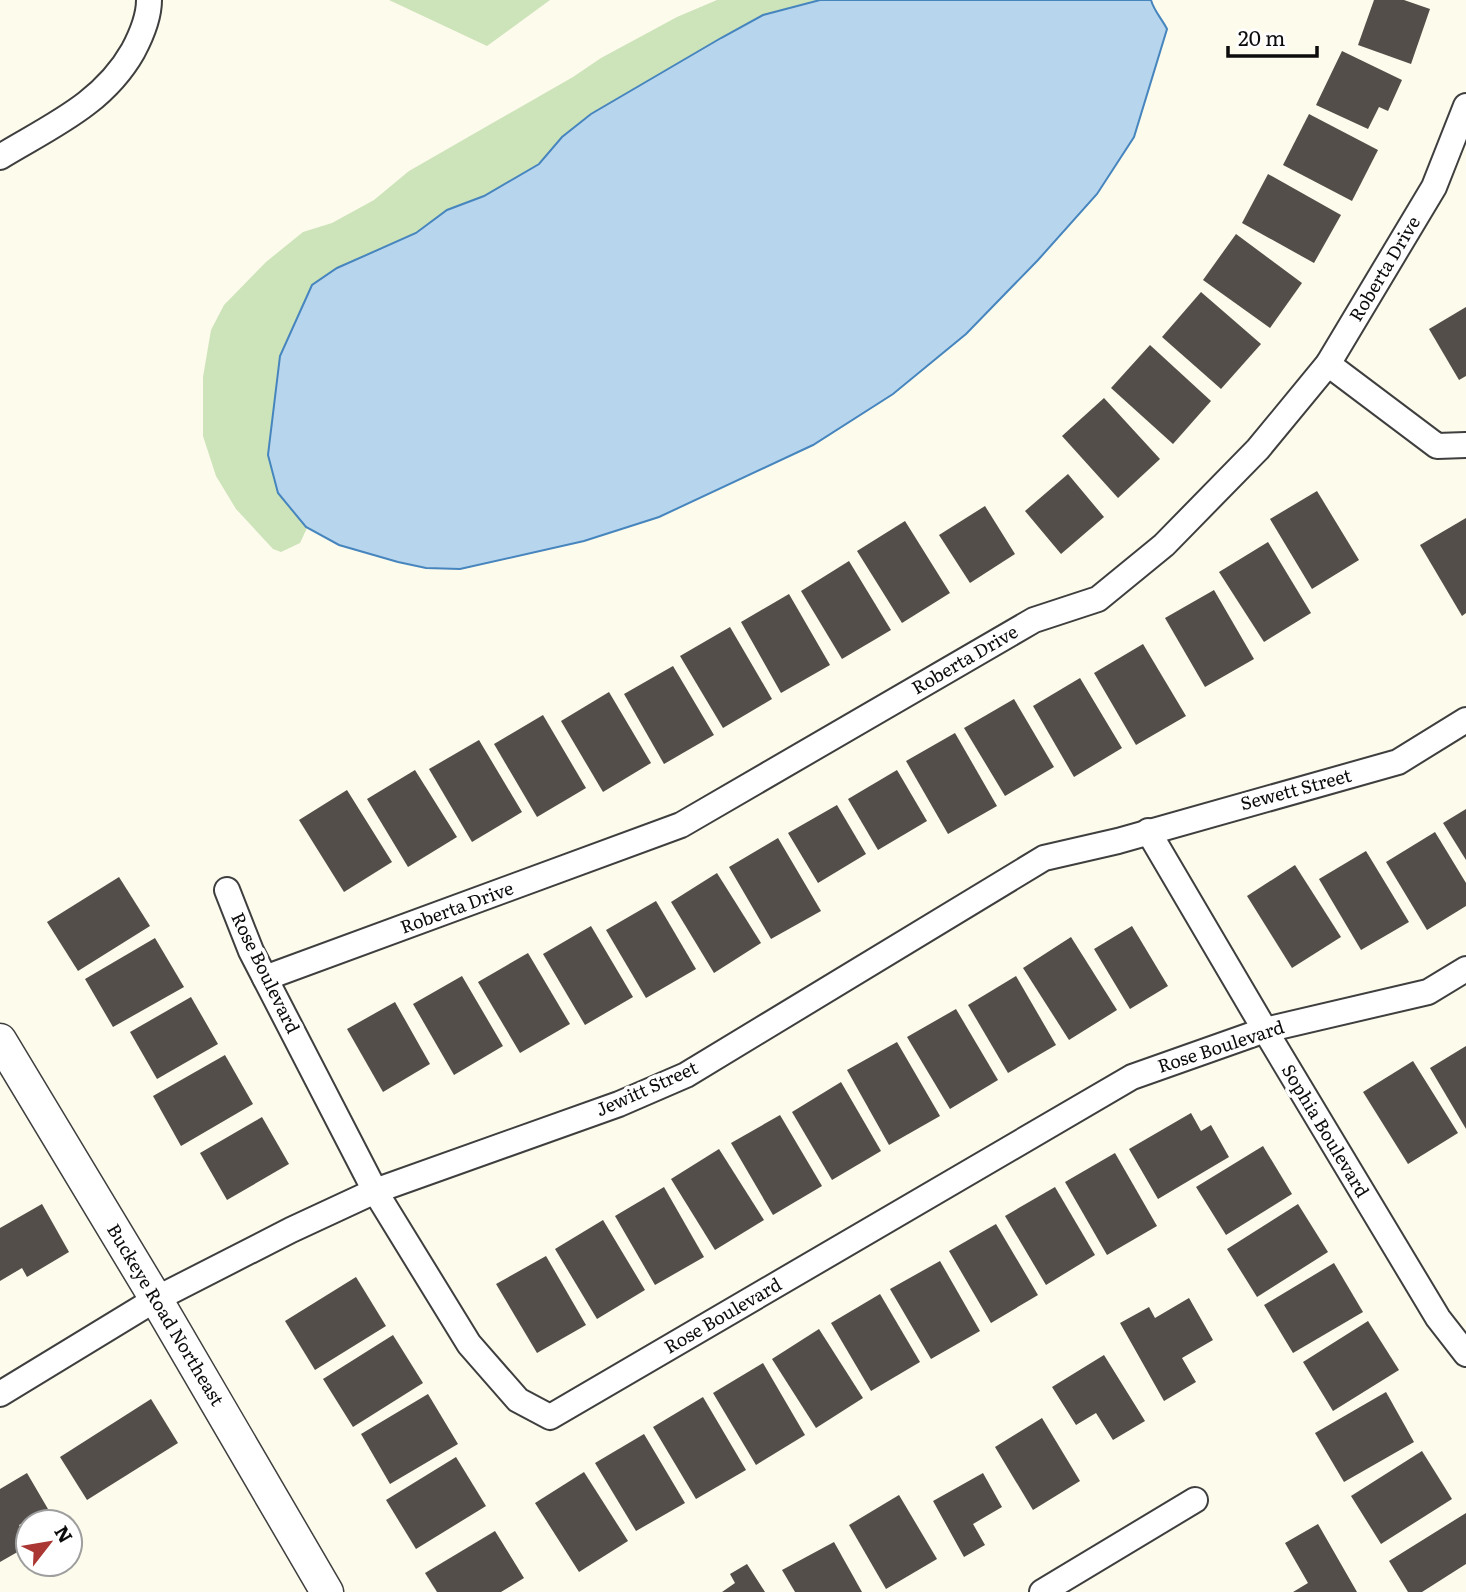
<svg xmlns="http://www.w3.org/2000/svg" width="1466" height="1592" font-family="Literata,serif">
<rect width="100%" height="100%" fill="#fdfbec"/>
<g fill="#cde3ba">
<path d="M389,0H550L487,46Z"/>
<path d="M717,0H820L763,15L721,38L591,114L562,137L539,163L484,196L447,210L416,233L337,268L312,285L280,356L268,455L278,493L307,528L300,543L281,552L273,549L236,509L216,476L203,436V377L211,330L224,305L266,262L303,232L332,223L374,200L409,171L573,77L601,58L677,17Z"/>
</g>
<path fill="#b7d6ee" stroke="#4685bd" stroke-width="2" d="M820,0H1151C1154,11 1162,19 1167,29L1134,137L1097,194L1038,260L966,334L893,394L813,445L659,517L584,541L460,569L426,568L398,562L339,545L306,527L278,493L268,455L280,356L312,285L337,268L416,233L447,210L484,196L539,164L562,137L591,114L721,38L763,15Z"/>
<g fill="#534e49">
<path d="M1374,0H1404L1430,9L1411,64L1358,45Z"/>
<path d="M1342,51L1402,80L1388,111L1379,107L1368,129L1316,105Z"/>
<path d="M1309,114L1378,150L1352,201L1283,165Z"/>
<path d="M1268,174L1341,215L1314,263L1242,223Z"/>
<path d="M1236,234L1302,283L1270,328L1203,280Z"/>
<path d="M1201,292L1261,344L1221,389L1162,337Z"/>
<path d="M1466,307V376L1459,380L1429,329Z"/>
<path d="M1150,345L1211,401L1173,444L1111,388Z"/>
<path d="M1104,398L1160,459L1118,498L1062,436Z"/>
<path d="M1068,474L1104,517L1061,554L1025,511Z"/>
<path d="M1317,491L1359,560L1312,589L1270,519Z"/>
<path d="M985,506L1015,554L970,583L939,535Z"/>
<path d="M1466,518V613L1462,616L1420,545Z"/>
<path d="M905,521L950,593L902,623L857,551Z"/>
<path d="M1268,542L1311,613L1264,642L1219,572Z"/>
<path d="M849,561L891,630L842,659L801,591Z"/>
<path d="M1214,590L1254,659L1205,687L1165,618Z"/>
<path d="M789,594L830,665L781,693L741,622Z"/>
<path d="M730,627L772,699L723,728L680,656Z"/>
<path d="M1143,644L1186,716L1136,745L1094,673Z"/>
<path d="M673,666L714,735L664,764L624,694Z"/>
<path d="M1080,678L1122,748L1074,777L1033,706Z"/>
<path d="M609,692L651,763L603,792L561,721Z"/>
<path d="M1014,699L1054,767L1005,796L964,728Z"/>
<path d="M543,715L586,788L537,817L494,744Z"/>
<path d="M955,733L997,806L948,834L906,761Z"/>
<path d="M479,740L522,812L472,842L429,769Z"/>
<path d="M415,770L457,837L408,867L367,799Z"/>
<path d="M897,770L927,821L878,850L848,799Z"/>
<path d="M347,790L392,862L344,892L299,820Z"/>
<path d="M837,805L866,854L818,883L788,833Z"/>
<path d="M1466,809V860L1443,823Z"/>
<path d="M1435,832L1466,883V906L1427,930L1386,862Z"/>
<path d="M778,838L821,911L771,939L729,867Z"/>
<path d="M1366,851L1409,922L1361,950L1319,879Z"/>
<path d="M1295,865L1341,937L1292,968L1247,896Z"/>
<path d="M717,873L761,943L714,973L671,902Z"/>
<path d="M119,877L150,926L78,971L47,922Z"/>
<path d="M656,901L696,969L646,998L606,930Z"/>
<path d="M591,926L633,997L585,1025L543,954Z"/>
<path d="M1132,926L1168,986L1130,1009L1094,949Z"/>
<path d="M1071,937L1117,1010L1069,1040L1023,968Z"/>
<path d="M155,938L184,987L113,1027L85,979Z"/>
<path d="M528,953L570,1024L520,1053L478,982Z"/>
<path d="M462,976L503,1046L454,1075L413,1004Z"/>
<path d="M1016,976L1056,1045L1008,1073L968,1005Z"/>
<path d="M191,997L218,1044L157,1079L130,1032Z"/>
<path d="M395,1002L430,1064L383,1092L347,1029Z"/>
<path d="M956,1009L998,1080L950,1109L907,1037Z"/>
<path d="M897,1042L940,1116L889,1145L847,1070Z"/>
<path d="M1466,1046V1129L1430,1068Z"/>
<path d="M225,1055L253,1104L181,1146L153,1096Z"/>
<path d="M1413,1061L1458,1133L1408,1164L1363,1092Z"/>
<path d="M841,1082L881,1151L832,1180L792,1112Z"/>
<path d="M1191,1113L1201,1131L1211,1125L1229,1157L1158,1199L1129,1149Z"/>
<path d="M780,1115L822,1186L773,1215L731,1143Z"/>
<path d="M262,1117L289,1164L227,1200L200,1153Z"/>
<path d="M1263,1146L1292,1194L1226,1235L1196,1187Z"/>
<path d="M719,1149L764,1220L715,1250L671,1179Z"/>
<path d="M1115,1153L1157,1226L1107,1255L1065,1182Z"/>
<path d="M664,1187L704,1257L655,1285L615,1216Z"/>
<path d="M1055,1187L1095,1255L1046,1285L1005,1216Z"/>
<path d="M42,1204L69,1252L27,1277L22,1268L0,1281V1228Z"/>
<path d="M1298,1204L1328,1252L1257,1297L1227,1249Z"/>
<path d="M603,1220L645,1290L597,1319L555,1249Z"/>
<path d="M996,1224L1038,1295L991,1323L949,1251Z"/>
<path d="M546,1256L586,1325L537,1353L496,1284Z"/>
<path d="M940,1261L980,1331L931,1359L890,1289Z"/>
<path d="M1334,1263L1363,1312L1293,1353L1264,1305Z"/>
<path d="M356,1277L386,1326L315,1370L285,1321Z"/>
<path d="M880,1294L920,1362L871,1391L831,1323Z"/>
<path d="M1189,1298L1213,1340L1182,1358L1196,1382L1164,1401L1120,1323L1149,1307L1155,1318Z"/>
<path d="M1368,1321L1399,1370L1333,1411L1303,1362Z"/>
<path d="M819,1329L863,1398L816,1428L772,1359Z"/>
<path d="M393,1335L423,1383L353,1427L323,1379Z"/>
<path d="M1104,1355L1145,1421L1113,1440L1096,1413L1076,1425L1052,1387Z"/>
<path d="M763,1363L805,1435L756,1465L713,1393Z"/>
<path d="M1386,1392L1414,1442L1344,1482L1315,1433Z"/>
<path d="M428,1394L458,1444L390,1484L361,1434Z"/>
<path d="M703,1397L746,1470L696,1499L653,1427Z"/>
<path d="M151,1399L178,1443L87,1500L60,1457Z"/>
<path d="M1042,1418L1080,1481L1033,1510L995,1447Z"/>
<path d="M644,1434L685,1503L636,1531L595,1463Z"/>
<path d="M1422,1451L1452,1499L1381,1544L1351,1496Z"/>
<path d="M456,1457L486,1506L416,1549L386,1500Z"/>
<path d="M584,1472L628,1541L579,1572L535,1503Z"/>
<path d="M27,1473L48,1509L19,1525L28,1540V1546L0,1562V1489Z"/>
<path d="M983,1473L1002,1507L973,1524L985,1545L964,1557L933,1501Z"/>
<path d="M899,1495L937,1559L886,1589L849,1525Z"/>
<path d="M1466,1513V1564L1422,1592H1408L1389,1561Z"/>
<path d="M1318,1524L1357,1592H1293L1308,1583L1285,1543Z"/>
<path d="M495,1531L524,1578L501,1592H437L425,1573Z"/>
<path d="M834,1542L862,1592H795L782,1570Z"/>
<path d="M747,1564L765,1592H722L735,1583L730,1574Z"/>
</g>
<g fill="none" stroke-linecap="round" stroke-linejoin="round">
<defs>
<g id="minor">
<path d="M0,157C51,126 103,104 133,51C141,36 149,17 149,0"/>
<path d="M1328,364L1437,446L1466,445"/>
<path d="M1148,831L1265,1030L1438,1318L1466,1354"/>
<path d="M227,890L251,951L375,1191L469,1344L518,1400L550,1417L1132,1077L1265,1030L1428,992L1466,969"/>
<path d="M265,978L681,825L1034,620L1098,599L1164,545L1258,449L1328,364L1434,187L1466,106"/>
<path d="M0,1394L156,1299L291,1230L375,1191L619,1104L686,1075L1044,858L1118,841L1398,762L1466,720"/>
<path d="M1042,1592L1195,1500"/>
</g>
<path id="tertiary" d="M0,1040L156,1299L327,1592"/>
</defs>
<use href="#minor" stroke="#3f3f3f" stroke-width="28"/>
<use href="#tertiary" stroke="#3f3f3f" stroke-width="35"/>
<use href="#minor" stroke="#fff" stroke-width="24"/>
<use href="#tertiary" stroke="#fff" stroke-width="32"/>
</g>
<g text-anchor="middle" stroke-width="7" stroke-linejoin="round" paint-order="stroke">
<g font-size="18" fill="#0c0c0c" stroke="#fff">
<text transform="translate(1385 269) rotate(-59)" y="6">Roberta Drive</text>
<text transform="translate(965 660) rotate(-30)" y="6">Roberta Drive</text>
<text transform="translate(1296 790) rotate(-15)" y="6">Sewett Street</text>
<text transform="translate(457 908) rotate(-20)" y="6">Roberta Drive</text>
<text transform="translate(265 973) rotate(64)" y="6">Rose Boulevard</text>
<text transform="translate(1221 1047) rotate(-18)" y="6">Rose Boulevard</text>
<text transform="translate(647 1089) rotate(-24)" y="6">Jewitt Street</text>
<text transform="translate(1325 1131) rotate(59)" y="6">Sophia Boulevard</text>
<text transform="translate(165 1315) rotate(59)" y="6">Buckeye Road Northeast</text>
<text transform="translate(723 1316) rotate(-30)" y="6">Rose Boulevard</text>
</g>
</g>
<g transform="translate(49 1543) rotate(59)"><circle r="33" fill="#ffffff" stroke="#9e9e9e" stroke-width="2"/>
<path d="M0-5L12 26L0 18L-12 26Z" fill="#ab3734"/>
<text y="-10" font-size="19" font-weight="bold" text-anchor="middle" fill="#0c0c0c">N</text>
</g>
<path d="M1228 46v10h89v-10" fill="none" stroke="#0c0c0c" stroke-width="3.5"/>
<text x="1238" y="46" font-size="21" fill="#0c0c0c" stroke="#ffffff" stroke-width="5" paint-order="stroke">20 m</text>
</svg>
